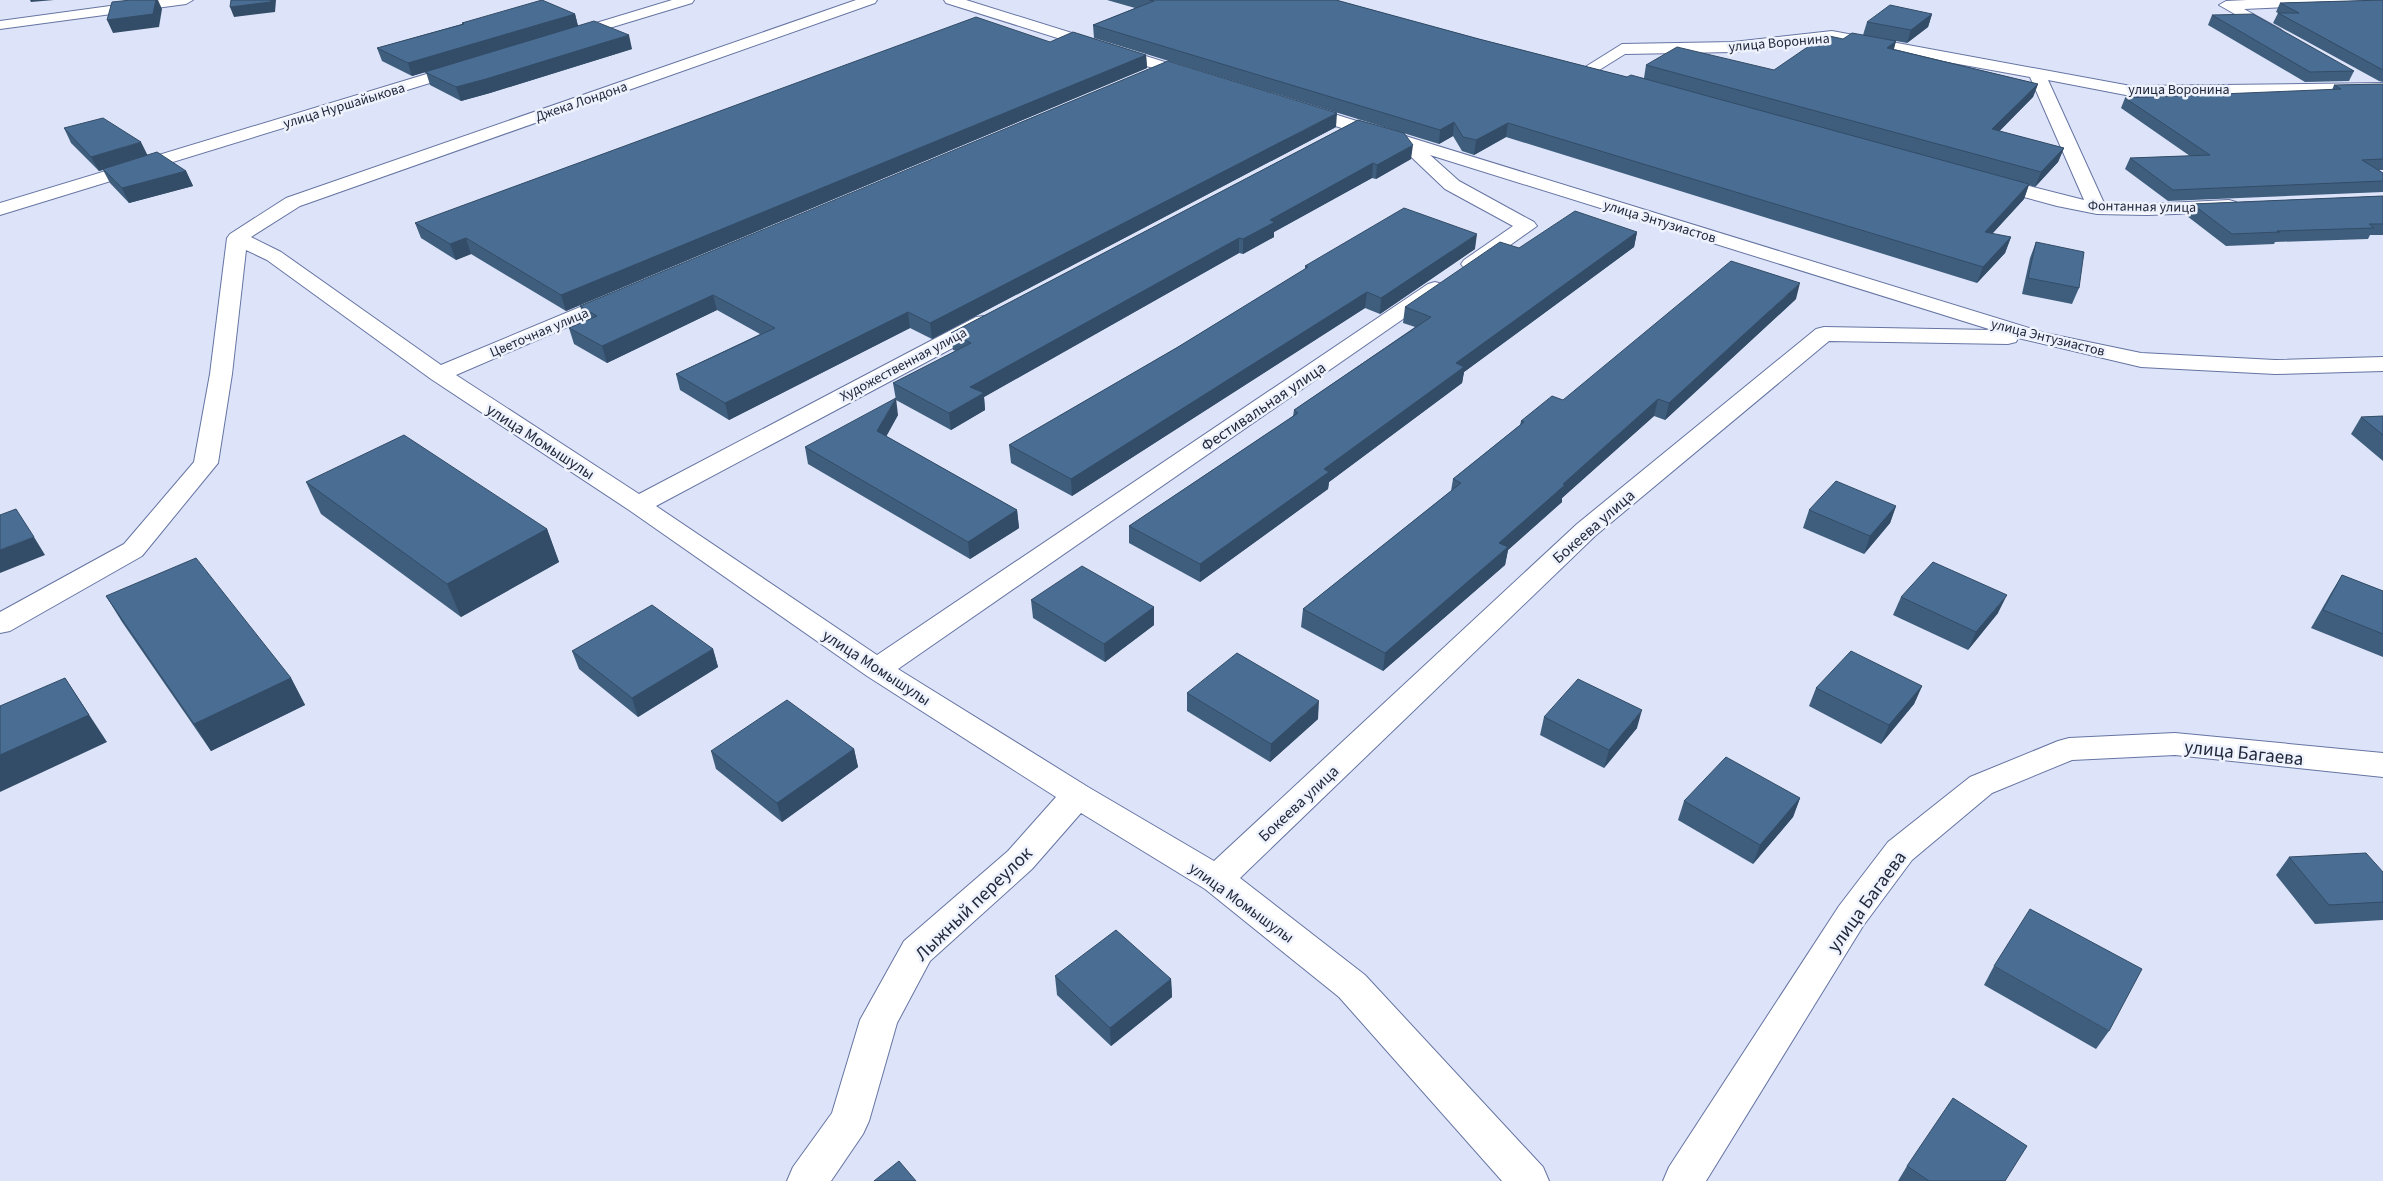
<svg xmlns="http://www.w3.org/2000/svg" width="2383" height="1181" font-family="'Source Sans 3',sans-serif">
<rect width="100%" height="100%" fill="#dde4f9"/>
<g fill="none" stroke-linecap="round" stroke-linejoin="round">
<defs>
<g id="minor">
<path d="M154,0H193L186,4L0,29V21Z"/>
<path d="M672,0H694L692,3L573,39H563L560,36L563,33Z"/>
<path d="M856,0H877L875,3L300,206L251,237L281,252L441,365L609,295L616,293L623,295L626,299L623,303L456,375L639,494L976,317L984,316L992,317L995,322L992,327L656,506L877,655L1428,284L1435,282L1442,284L1445,288L1442,292L898,669L1088,787L1214,861L1577,524L1816,329L1824,327L1992,330L1430,155L1459,181L1534,222L1537,226L1478,268L1471,270L1464,268L1461,264L1464,260L1513,226L1445,189L1406,152L1404,147L1296,114L1294,110L1296,106H1308L2045,333L2141,353L2275,360L2383,357V371L2275,374L2141,367L2018,338L2016,342L2008,344L1829,341L1595,536L1240,878L1365,975L1543,1167L1549,1181H1502L1339,997L1205,889L1081,813L1032,869L930,961L897,1023L869,1121L863,1134L831,1181H787L793,1167L832,1113L860,1020L904,941L1008,851L1056,797L867,676L629,510L431,379L267,260L246,250L232,374L218,463L142,556L10,631L0,633V612L124,544L194,462L210,374L227,238L230,234L286,198Z"/>
<path d="M944,0H966L1200,73L1202,76L1200,79H1188L946,3Z"/>
<path d="M2247,0H2383V3L2244,9L2280,29L2283,32L2280,35L2275,37L2219,5L2226,1Z"/>
<path d="M1832,31L2131,86L2383,83V93L2131,96L2048,80L2104,203L2147,204L2229,200L2236,202L2238,206L2236,210L2229,212L2147,215L2097,214L2057,206L1983,186L1981,182L1983,178L1990,176L2084,200L2030,77L1832,41L1733,52L1625,54L1596,72L1590,74L1582,69L1622,44L1733,42Z"/>
<path d="M463,63L469,65L471,68L469,71L0,215V203Z"/>
<path d="M2175,733L2383,753V777L2175,755L2072,760L1992,793L1912,860L1863,926L1706,1181H1663L1669,1167L1839,906L1888,842L1970,777L2058,741L2069,738Z"/>
</g>
</defs>
<use href="#minor" stroke="#6574a2" stroke-width="2"/>
<use href="#minor" fill="#fff" fill-rule="evenodd"/>
</g>
<g fill="#3f5e7e">
<path d="M1107,0H1336L1479,39L1627,77L1644,78L1646,65L1774,70L1843,39L1863,35L1867,22L1932,14L1928,27L1907,43L1896,41L1894,49L2038,84L2033,97L1999,131L2064,148L2058,162L2035,187L2029,185L2024,199L1992,234L2011,237L2005,253L1977,283L1506,137L1474,155L1462,151L1453,136L1439,144L1094,38L1093,25L1135,8Z"/>
<path d="M2383,0V82L2379,81L2273,23L2278,13L2276,12L2280,3Z"/>
<path d="M575,14L578,26L632,49L490,93L461,101L430,85L426,72L412,76L382,61L377,48L462,24V23Z"/>
<path d="M2212,15L2354,71L2349,81L2305,82L2208,25Z"/>
<path d="M1050,42L1146,55L1147,68L566,311L471,254L456,260L421,238L415,223Z"/>
<path d="M2383,84V170H2379L2383,173V192L2168,201L2125,169L2130,158L2190,156L2121,108L2125,98L2332,90L2334,85Z"/>
<path d="M1358,120L1411,159L1376,179L1372,178L1274,232V237L1243,254L1239,253L984,397L985,410L951,430L896,400L893,383L956,351L953,350L951,333Z"/>
<path d="M1336,127L932,339L910,328L729,420L680,390L676,374L760,334L717,310L607,363L574,344L569,328L585,321L580,306Z"/>
<path d="M64,128L147,155L186,171L193,186L129,203L110,183L103,170L99,171L71,143Z"/>
<path d="M2383,196V235H2370L2368,239L2275,242L2274,244L2226,246L2187,216L2192,204Z"/>
<path d="M1637,232L1634,247L1464,372L1462,383L1329,482L1328,489L1200,582L1129,543V526L1293,416L1294,410L1415,327L1403,323L1405,307L1519,248Z"/>
<path d="M2036,242L2079,288L2072,304L2022,294L2030,258Z"/>
<path d="M1475,249L1380,314L1365,308L1072,496L1011,463L1009,445L1178,347L1305,269V266Z"/>
<path d="M1796,299L1665,420L1654,416L1562,498V502L1508,550L1505,565L1383,671L1301,627L1303,609L1451,491L1453,479L1520,425L1521,421L1563,400Z"/>
<path d="M898,415L886,436L1017,510L1019,528L970,559L808,464L805,447Z"/>
<path d="M2383,416V461L2351,434L2361,417Z"/>
<path d="M306,482L547,529L559,562L461,617L321,514Z"/>
<path d="M1896,506L1890,523L1864,554L1803,528L1809,510Z"/>
<path d="M2342,575L2383,591V657L2311,628L2331,593Z"/>
<path d="M106,596L291,678L305,705L211,751L122,622Z"/>
<path d="M1901,597L1998,613L1968,650L1893,615Z"/>
<path d="M1031,600L1154,607V625L1105,662L1033,618Z"/>
<path d="M713,649L718,667L638,717L579,669L572,651Z"/>
<path d="M1922,686L1914,704L1881,744L1809,706L1816,688Z"/>
<path d="M1187,693L1318,719L1270,762L1187,711Z"/>
<path d="M1544,717L1637,728L1604,768L1540,735Z"/>
<path d="M854,749L858,767L782,822L716,769L711,751Z"/>
<path d="M1800,798L1793,817L1753,864L1678,820L1684,801Z"/>
<path d="M2289,857L2383,872V920L2315,924L2276,875Z"/>
<path d="M1994,966L2109,1031L2096,1049L1984,985Z"/>
<path d="M1055,976L1171,979L1172,997L1111,1046L1057,995Z"/>
<path d="M1907,1166L2005,1181H1898Z"/>
</g>
<g fill="#334c67">
<path d="M30,0H54L31,2Z"/>
<path d="M156,0H158L162,9L159,27L113,33L107,20Z"/>
<path d="M271,0H276L275,12L234,17L230,7Z"/>
<path d="M575,14L578,26L412,76L408,63Z"/>
<path d="M1932,14L1928,27L1907,43L1911,30Z"/>
<path d="M629,35L632,49L490,93L461,101L456,87Z"/>
<path d="M1896,41L1892,54L1887,48Z"/>
<path d="M1146,55L1147,68L566,311L561,295Z"/>
<path d="M2038,84L2033,97L1987,144L1992,129Z"/>
<path d="M1337,113L1336,127L932,339L930,323Z"/>
<path d="M1454,122L1453,136L1439,144L1440,130Z"/>
<path d="M1508,123L1506,137L1474,155L1476,140Z"/>
<path d="M141,142L148,156L99,171L91,157Z"/>
<path d="M1413,145L1411,159L1376,179L1377,165Z"/>
<path d="M2064,148L2058,162L2035,187L2041,172Z"/>
<path d="M1373,163L1372,178L1274,232V237L1243,254V239L1270,220Z"/>
<path d="M186,171L193,186L129,203L122,188Z"/>
<path d="M2029,184L2024,199L1979,248L1985,232Z"/>
<path d="M1637,232L1634,247L1464,372L1462,383L1329,482L1328,489L1200,582V564L1324,469L1456,363Z"/>
<path d="M1477,234L1475,249L1380,314L1381,298Z"/>
<path d="M2011,237L2005,253L1977,283L1983,267Z"/>
<path d="M466,238L471,254L456,260L450,244Z"/>
<path d="M1239,238V253L984,397L985,410L951,430L949,413L970,387Z"/>
<path d="M1800,283L1796,299L1665,420L1669,403Z"/>
<path d="M1367,292L1365,308L1072,496L1071,479Z"/>
<path d="M713,295L717,310L607,363L602,346Z"/>
<path d="M908,312L910,328L729,420L725,403Z"/>
<path d="M896,398L898,415L880,448L877,431Z"/>
<path d="M1658,399L1654,416L1562,498V502L1508,550L1505,565L1383,671L1385,653L1499,543L1563,484Z"/>
<path d="M1896,506L1890,523L1864,554L1870,536Z"/>
<path d="M1017,510L1019,528L970,559L968,542Z"/>
<path d="M547,529L559,562L461,617L447,584Z"/>
<path d="M34,537L45,555L0,573V550Z"/>
<path d="M2007,595L1998,613L1968,650L1976,632Z"/>
<path d="M1154,607V625L1105,662L1104,644Z"/>
<path d="M713,649L718,667L638,717L632,698Z"/>
<path d="M65,678L107,742L0,792V755Z"/>
<path d="M291,678L305,705L211,751L194,724Z"/>
<path d="M1922,686L1914,704L1881,744L1889,725Z"/>
<path d="M1319,701L1318,719L1270,762L1271,744Z"/>
<path d="M1642,710L1637,728L1604,768L1609,750Z"/>
<path d="M854,749L858,767L782,822L777,803Z"/>
<path d="M1800,798L1793,817L1753,864L1760,845Z"/>
<path d="M1171,979L1172,997L1111,1046L1110,1028Z"/>
</g>
<g fill="#496d93" stroke="#334c67">
<path d="M131,0H156L153,14L107,20L112,2Z"/>
<path d="M231,0H271V2L230,7Z"/>
<path d="M542,0L575,14L408,63L377,48L464,24L462,23Z"/>
<path d="M1149,0H1336L1479,39L1627,77L1631,75L2029,184L1985,232L2011,237L1983,267L1508,123L1476,140L1463,137L1454,122L1440,130L1093,25L1154,1Z"/>
<path d="M2383,0V70L2278,13H2299L2280,3Z"/>
<path d="M1890,5L1932,14L1911,30L1867,22Z"/>
<path d="M2253,14L2354,71L2310,72L2212,15Z"/>
<path d="M976,17L1050,42L1073,32L1146,55L561,295L466,238L450,244L415,223Z"/>
<path d="M594,21L629,35L486,79L456,87L425,72Z"/>
<path d="M1852,33L1896,41L1887,48L2038,84L1992,129L2064,148L2041,172L1646,65L1677,47L1774,70L1825,35L1843,39Z"/>
<path d="M1168,61L1337,113L930,323L908,312L725,403L676,374L775,328L713,295L602,346L569,328L597,316L580,306Z"/>
<path d="M2383,84V159L2362,160L2383,173V181L2173,190L2130,158L2210,155L2125,98L2341,89L2334,85Z"/>
<path d="M103,118L141,142L91,157L64,128Z"/>
<path d="M1358,120L1404,133L1413,145L1377,165L1373,163L1270,220L1275,222L1243,239L1239,238L970,387L984,393L949,413L893,383L971,343L951,333Z"/>
<path d="M157,152L186,171L122,188L103,169Z"/>
<path d="M2383,196V224H2369L2374,228L2277,231L2280,232L2232,234L2192,204Z"/>
<path d="M1404,208L1477,234L1381,298L1367,292L1071,479L1009,445L1178,347L1308,267L1305,266Z"/>
<path d="M1575,211L1637,232L1456,363L1464,367L1324,469L1329,472L1200,564L1129,526L1298,413L1294,410L1431,317L1405,307L1500,242L1519,248Z"/>
<path d="M2036,242L2084,252L2079,288L2028,278Z"/>
<path d="M1731,261L1800,283L1669,403L1658,399L1563,484L1565,485L1499,543L1508,547L1385,653L1303,609L1461,483L1453,479L1524,422L1521,421L1552,396L1563,400Z"/>
<path d="M896,398L877,431L1017,510L968,542L805,447Z"/>
<path d="M2383,416V435L2361,417Z"/>
<path d="M404,435L547,529L447,584L306,482Z"/>
<path d="M1836,481L1896,506L1870,536L1809,510Z"/>
<path d="M16,509L34,537L0,550V515Z"/>
<path d="M196,558L291,678L194,724L106,596Z"/>
<path d="M1933,562L2007,595L1976,632L1901,597Z"/>
<path d="M1082,566L1154,607L1104,644L1031,600Z"/>
<path d="M2342,575L2383,591V634L2323,610Z"/>
<path d="M652,605L713,649L632,698L572,651Z"/>
<path d="M1851,651L1922,686L1889,725L1816,688Z"/>
<path d="M1237,653L1319,701L1271,744L1187,693Z"/>
<path d="M65,678L89,715L0,755V706Z"/>
<path d="M1578,679L1642,710L1609,750L1544,717Z"/>
<path d="M787,700L854,749L777,803L711,751Z"/>
<path d="M1726,757L1800,798L1760,845L1684,801Z"/>
<path d="M2366,853L2383,872V902L2329,905L2289,857Z"/>
<path d="M2030,909L2142,969L2109,1031L1994,966Z"/>
<path d="M1116,930L1171,979L1110,1028L1055,976Z"/>
<path d="M1953,1098L2027,1146L2005,1181H1929L1907,1166Z"/>
<path d="M899,1161L916,1181H874Z"/>
</g>
<g text-anchor="middle" stroke-width="5" stroke-linejoin="round" paint-order="stroke">
<g font-size="14" fill="#23293d" stroke="#eef2fc">
<text transform="translate(1779 42) rotate(-5)" y="5">улица Воронина</text>
<text x="2179" y="94">улица Воронина</text>
<text transform="translate(581 101) rotate(-19)" y="5">Джека Лондона</text>
<text transform="translate(344 105) rotate(-17)" y="5">улица Нуршайыкова</text>
<text transform="translate(2142 206) rotate(1)" y="5">Фонтанная улица</text>
<text transform="translate(1660 221) rotate(17)" y="5">улица Энтузиастов</text>
<text transform="translate(539 332) rotate(-23)" y="5">Цветочная улица</text>
<text transform="translate(2048 337) rotate(14)" y="5">улица Энтузиастов</text>
<text transform="translate(903 364) rotate(-28)" y="5">Художественная улица</text>
</g>
<g font-size="16" fill="#23293d" stroke="#eef2fc">
<text transform="translate(1263 406) rotate(-34)" y="6">Фестивальная улица</text>
<text transform="translate(541 441) rotate(33)" y="6">улица Момышулы</text>
<text transform="translate(1593 526) rotate(-41)" y="6">Бокеева улица</text>
<text transform="translate(877 667) rotate(33)" y="6">улица Момышулы</text>
<text transform="translate(1298 803) rotate(-43)" y="6">Бокеева улица</text>
<text transform="translate(1242 902) rotate(36)" y="6">улица Момышулы</text>
</g>
<g font-size="19" fill="#23293d" stroke="#eef2fc">
<text transform="translate(2244 752) rotate(6)" y="7">улица Багаева</text>
<text transform="translate(1866 901) rotate(-54)" y="7">улица Багаева</text>
<text transform="translate(973 903) rotate(-44)" y="7">Лыжный переулок</text>
</g>
</g>
</svg>
